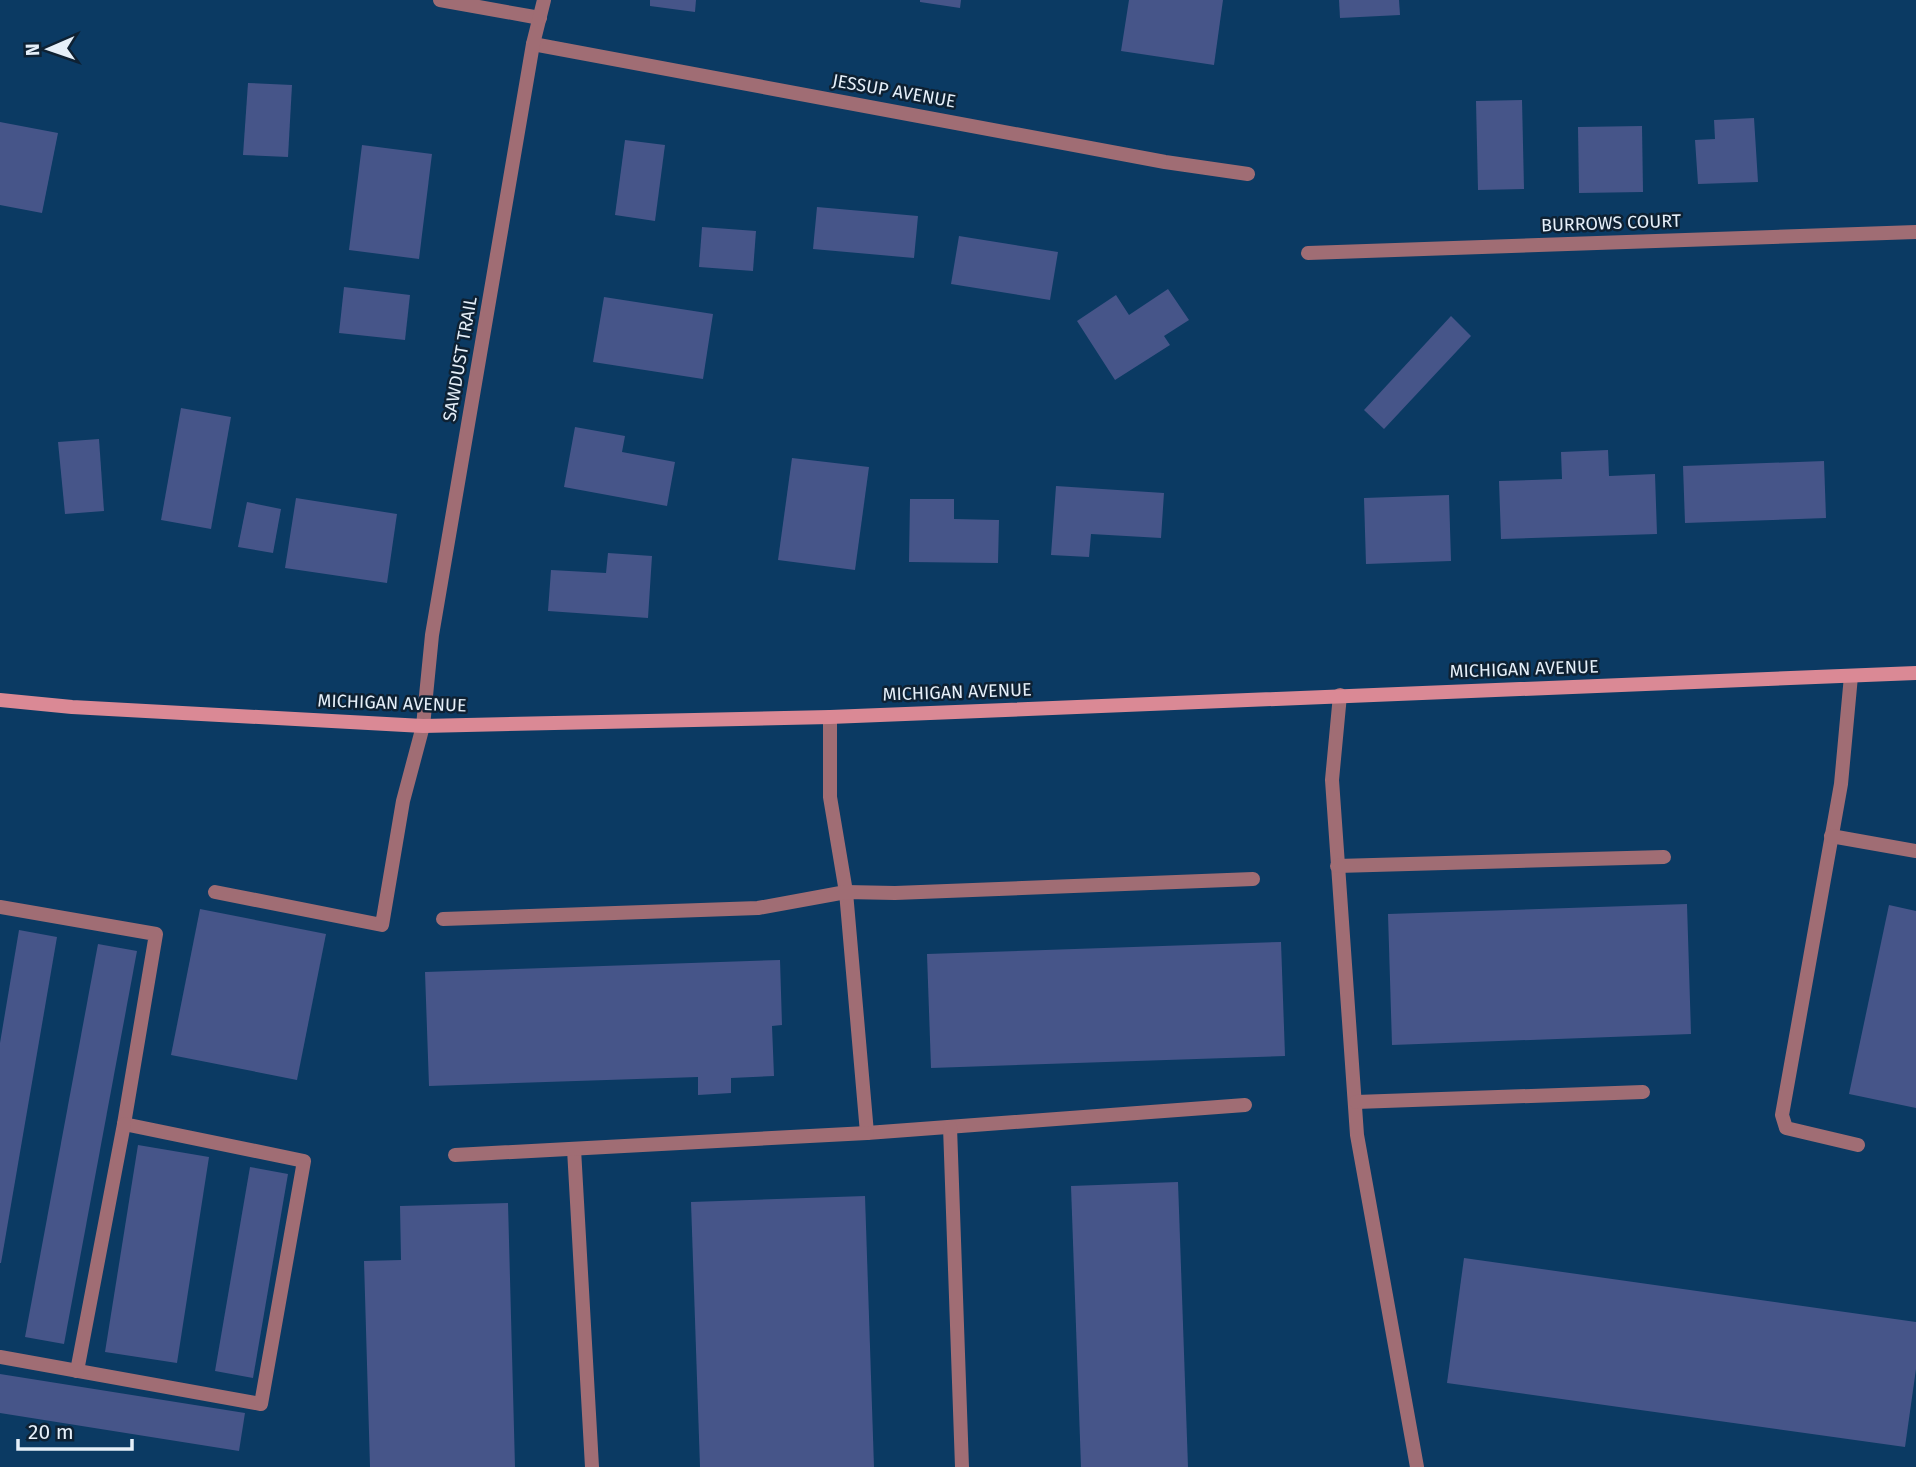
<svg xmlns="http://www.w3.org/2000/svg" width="1916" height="1467" font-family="'Fira Sans',sans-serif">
<rect width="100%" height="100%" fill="#0b3a63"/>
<g fill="#465589">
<path d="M650,0H696L695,12L650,6Z"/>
<path d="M920,0H961L960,8L920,2Z"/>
<path d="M1129,0H1223L1214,65L1121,51Z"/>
<path d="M1339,0H1399L1400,15L1340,18Z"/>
<path d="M248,83L292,85L288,157L243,155Z"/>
<path d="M1522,100L1524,189L1478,190L1476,101Z"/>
<path d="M1754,118L1758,182L1698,184L1695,140L1715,139L1714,120Z"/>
<path d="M0,122L58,133L42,213L0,205Z"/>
<path d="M1642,126L1643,192L1579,193L1578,127Z"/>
<path d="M625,140L665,145L655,221L615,215Z"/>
<path d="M362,145L432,154L419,259L349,250Z"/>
<path d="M817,207L918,216L914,258L813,249Z"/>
<path d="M702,227L756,231L753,271L699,267Z"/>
<path d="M959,236L1058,252L1050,300L951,284Z"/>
<path d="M344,287L410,295L405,340L339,333Z"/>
<path d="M1168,289L1189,320L1164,336L1170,345L1115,380L1077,321L1116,295L1129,315Z"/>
<path d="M604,297L713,314L703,379L593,362Z"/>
<path d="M1451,316L1471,336L1384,429L1364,410Z"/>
<path d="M181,408L231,417L211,529L161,520Z"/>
<path d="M575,427L625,436L622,452L675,462L667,506L564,487Z"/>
<path d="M99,439L104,511L65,514L58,442Z"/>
<path d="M1608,450L1609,476L1655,474L1657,534L1501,539L1499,481L1562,479L1561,452Z"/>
<path d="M792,458L869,467L855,570L778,560Z"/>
<path d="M1824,461L1826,518L1685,523L1683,466Z"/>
<path d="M1056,486L1164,493L1161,538L1091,534L1089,557L1051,555Z"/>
<path d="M1449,495L1451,561L1366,564L1364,498Z"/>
<path d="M296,498L397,514L387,583L285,568Z"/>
<path d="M910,499H954V519L999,520L998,563L909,562Z"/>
<path d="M247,502L281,509L273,553L238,547Z"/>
<path d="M608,553L652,556L648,618L548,611L551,570L606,573Z"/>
<path d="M1687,904L1691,1034L1392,1045L1388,914Z"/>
<path d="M1889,905L1916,911V1108L1849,1094Z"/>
<path d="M200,909L326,934L297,1080L171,1055Z"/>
<path d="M19,930L57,937L1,1263H0V1043Z"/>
<path d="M1281,942L1285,1056L931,1068L927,954Z"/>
<path d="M98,944L137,951L64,1344L25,1337Z"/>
<path d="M780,960L782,1025L772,1026L774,1076L731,1078V1093L698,1095V1077L429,1086L425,972Z"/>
<path d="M138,1145L209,1157L177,1363L105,1352Z"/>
<path d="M250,1167L288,1174L253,1378L215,1371Z"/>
<path d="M1178,1182L1188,1467H1081L1071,1186Z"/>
<path d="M865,1196L874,1467H700L691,1202Z"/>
<path d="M508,1203L515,1467H370L364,1261L401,1260L400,1206Z"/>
<path d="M1464,1258L1916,1322V1369L1905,1447L1447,1383Z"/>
<path d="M0,1374L245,1413L239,1451L0,1413Z"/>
</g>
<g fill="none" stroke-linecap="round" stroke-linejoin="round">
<g stroke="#a06d74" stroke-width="14">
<path d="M1851,676L1841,784L1782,1115L1786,1128L1858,1145"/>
<path d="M1340,695L1332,780L1357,1135L1417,1467"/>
<path d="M830,717V797L846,892L867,1133L1245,1105"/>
<path d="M1831,836L1916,851"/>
<path d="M1337,866L1664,857"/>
<path d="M215,892L382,925L403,801L423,726"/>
<path d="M0,907L156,934L124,1124L304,1161L261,1404L0,1357"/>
<path d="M443,919L758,908L846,892L895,893L1253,879"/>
<path d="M1356,1102L1643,1092"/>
<path d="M950,1127L962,1467"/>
<path d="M574,1149L592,1467"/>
<path d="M455,1155L867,1133"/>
<path d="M77,1371L124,1124"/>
</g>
<g stroke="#a06d74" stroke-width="14">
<path d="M440,0L540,18"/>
<path d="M533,44L1165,162L1248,174"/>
<path d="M1308,253L1916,232"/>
<path d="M423,726L432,635L533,44L544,0"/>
</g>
<path stroke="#da8995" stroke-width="14" d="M0,700L72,707L423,726L830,717L1916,673"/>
</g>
<g text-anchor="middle" stroke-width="5" stroke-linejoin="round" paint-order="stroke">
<g font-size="18" fill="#e5eff9" stroke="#0e2133">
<text transform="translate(894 91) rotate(10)" y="6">JESSUP AVENUE</text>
<text transform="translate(1611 223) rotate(-2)" y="6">BURROWS COURT</text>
<text transform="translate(460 359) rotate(-80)" y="6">SAWDUST TRAIL</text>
<text transform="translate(1524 669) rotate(-2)" y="6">MICHIGAN AVENUE</text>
<text transform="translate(957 692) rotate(-2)" y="6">MICHIGAN AVENUE</text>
<text transform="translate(392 703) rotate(2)" y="6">MICHIGAN AVENUE</text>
</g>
</g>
<g transform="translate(49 49) rotate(268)" stroke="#0e2133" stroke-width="5" paint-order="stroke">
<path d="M0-5L12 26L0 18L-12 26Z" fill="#e5eff9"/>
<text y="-10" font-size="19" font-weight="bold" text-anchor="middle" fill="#e5eff9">N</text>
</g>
<path d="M18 1439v10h114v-10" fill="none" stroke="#e5eff9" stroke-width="3.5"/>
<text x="28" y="1439" font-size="21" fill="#e5eff9" stroke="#0e2133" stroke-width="5" paint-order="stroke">20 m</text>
</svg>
